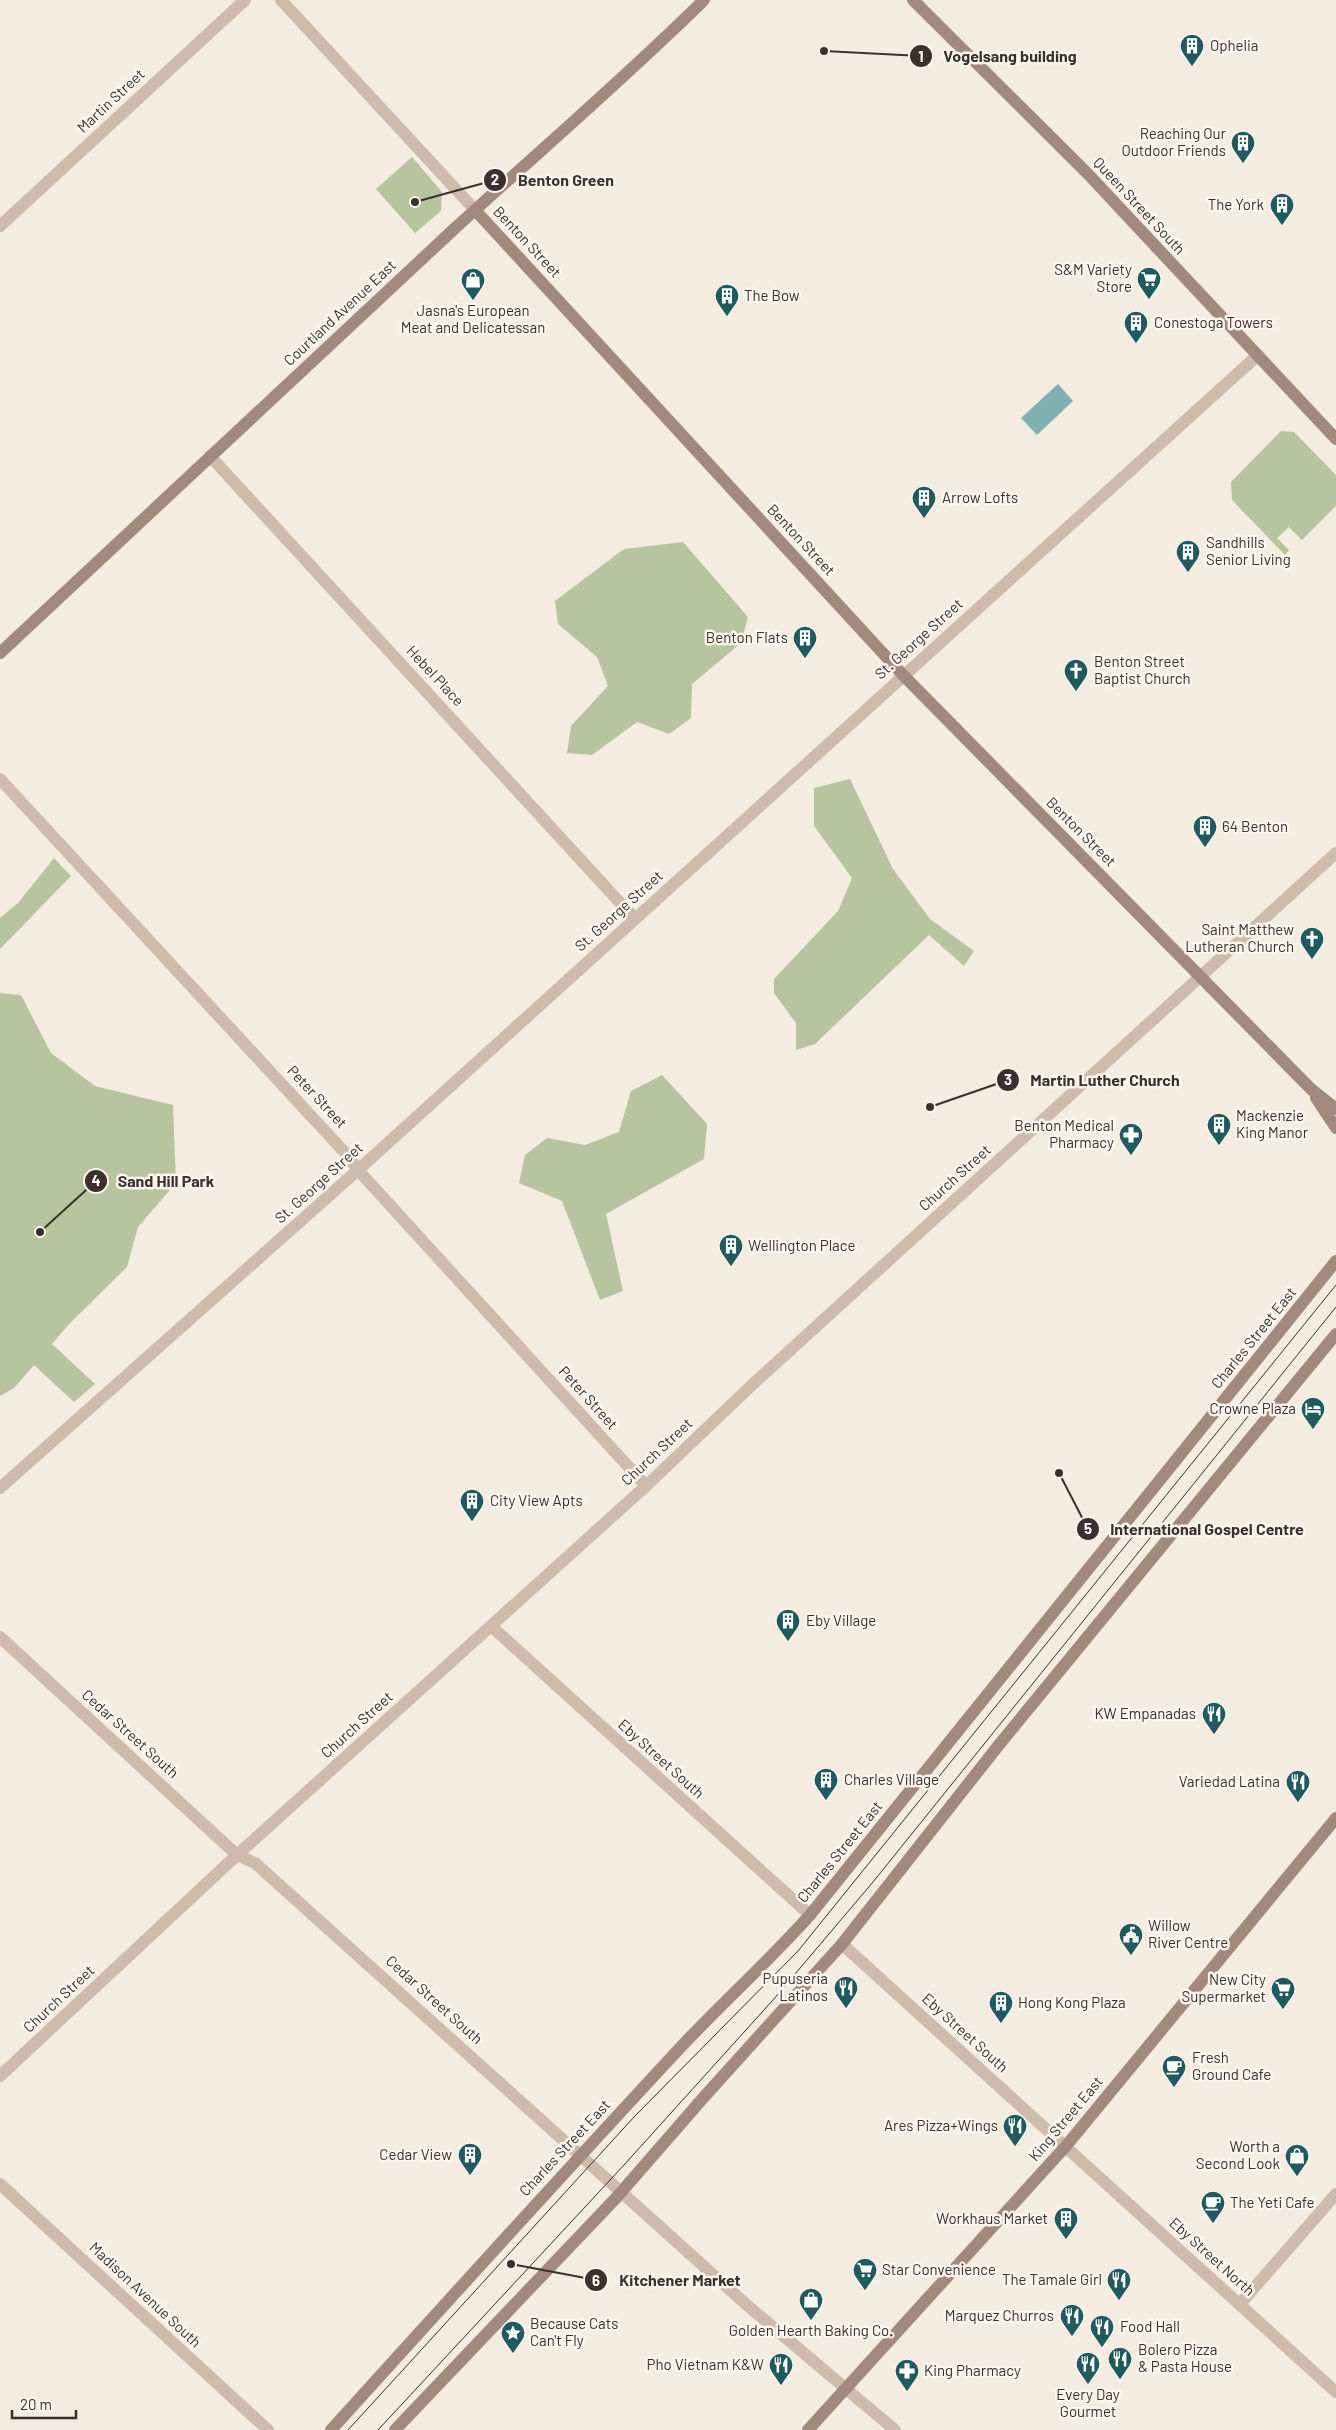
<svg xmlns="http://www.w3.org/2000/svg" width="1336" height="2430" font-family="Barlow,sans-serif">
<rect width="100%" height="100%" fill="#f4ebe1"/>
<g fill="#b8c4a0">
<path d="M412,157L442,192L441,211L415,233L376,189Z"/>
<path d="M1281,431L1294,432L1336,475V506L1302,540L1289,527L1277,538L1289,550L1285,555L1232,500L1231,482Z"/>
<path d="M683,542L748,617L741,643L692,684L691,718L669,734L637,722L592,755L567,753L571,726L608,686L597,657L558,624L555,601L624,549Z"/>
<path d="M850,779L893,869L930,919L974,951L964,966L929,935L815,1044L796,1050V1023L774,993V979L838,911L852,878L814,826V788Z"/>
<path d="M54,858L71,876L0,949V918L18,903Z"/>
<path d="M0,993L21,995L51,1053L95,1086L173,1105L176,1183L138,1227L127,1267L69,1324L52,1344L95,1384L74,1402L34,1365L14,1388L0,1396Z"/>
<path d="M662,1075L707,1124L704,1159L606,1214L623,1291L600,1300L562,1201L519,1183L525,1155L547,1138L585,1145L619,1132L631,1091Z"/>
</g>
<path fill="#7fb0b2" d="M1058,384L1073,401L1037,435L1021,418Z"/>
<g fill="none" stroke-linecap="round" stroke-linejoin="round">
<g stroke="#cdbbac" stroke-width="12">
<path d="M281,0L475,210"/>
<path d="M0,226L245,0"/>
<path d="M210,456L635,919"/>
<path d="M0,779L348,1156L358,1170L646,1486"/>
<path d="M0,1488L358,1170L1258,355"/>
<path d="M491,1626L810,1915"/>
<path d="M0,1637L237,1855L255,1863L748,2306L895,2430"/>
<path d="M842,1944L1336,2392"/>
<path d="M0,2076L237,1855L646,1486L753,1384L1336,853"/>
<path d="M0,2184L268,2430"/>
<path d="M1240,2304L1336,2194"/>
</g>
<g stroke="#a18a7d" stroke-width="12">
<path d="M913,0L1088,174L1336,439"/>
<path d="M475,210L903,675L1311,1089L1336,1109"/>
<path d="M0,653C150,512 300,371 452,231C536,154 623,80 704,0"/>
<path d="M1316,1098L1336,1128"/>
<path d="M331,2430C446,2303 561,2176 678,2050C721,2004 768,1962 810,1915L1336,1261"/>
<path d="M395,2430L616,2198L704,2097L842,1944L998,1746L1336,1334"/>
<path d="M808,2430L1066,2146L1336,1818"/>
</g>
<g stroke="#3b302b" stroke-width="1">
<path d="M348,2430L634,2117L798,1951L1336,1285"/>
<path d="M378,2430L624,2165L773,2000L873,1882L1336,1307"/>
</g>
</g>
<defs>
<symbol id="building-pin" viewBox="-11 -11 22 30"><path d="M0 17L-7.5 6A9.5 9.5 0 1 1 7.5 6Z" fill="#1f5a5e" stroke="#fbf5ee"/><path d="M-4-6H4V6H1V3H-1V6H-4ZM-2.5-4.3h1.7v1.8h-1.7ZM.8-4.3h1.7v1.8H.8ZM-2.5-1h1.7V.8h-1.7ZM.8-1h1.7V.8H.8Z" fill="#fff"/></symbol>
<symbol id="supermarket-pin" viewBox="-11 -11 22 30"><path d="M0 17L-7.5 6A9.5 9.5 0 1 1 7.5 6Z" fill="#1f5a5e" stroke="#fbf5ee"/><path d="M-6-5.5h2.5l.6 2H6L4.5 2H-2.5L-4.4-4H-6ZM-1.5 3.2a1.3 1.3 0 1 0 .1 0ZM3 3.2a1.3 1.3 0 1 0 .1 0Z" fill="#fff"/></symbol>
<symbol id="shop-pin" viewBox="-11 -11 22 30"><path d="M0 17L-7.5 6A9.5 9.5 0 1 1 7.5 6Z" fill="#1f5a5e" stroke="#fbf5ee"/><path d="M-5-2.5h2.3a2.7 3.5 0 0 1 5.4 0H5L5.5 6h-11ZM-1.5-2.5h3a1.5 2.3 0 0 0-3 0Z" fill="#fff"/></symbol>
<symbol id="church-pin" viewBox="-11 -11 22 30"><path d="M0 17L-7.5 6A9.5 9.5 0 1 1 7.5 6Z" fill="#1f5a5e" stroke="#fbf5ee"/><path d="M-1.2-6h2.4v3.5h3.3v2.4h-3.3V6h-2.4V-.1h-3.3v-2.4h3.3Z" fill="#fff"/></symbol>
<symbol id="pharmacy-pin" viewBox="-11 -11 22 30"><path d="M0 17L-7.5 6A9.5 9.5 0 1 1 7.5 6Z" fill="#1f5a5e" stroke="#fbf5ee"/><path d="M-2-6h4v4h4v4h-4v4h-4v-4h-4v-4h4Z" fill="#fff"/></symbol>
<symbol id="hotel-pin" viewBox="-11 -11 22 30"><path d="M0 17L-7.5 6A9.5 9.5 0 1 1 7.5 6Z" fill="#1f5a5e" stroke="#fbf5ee"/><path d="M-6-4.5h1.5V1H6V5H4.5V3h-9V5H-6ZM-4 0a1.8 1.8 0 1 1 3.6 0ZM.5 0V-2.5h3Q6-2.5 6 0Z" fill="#fff"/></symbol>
<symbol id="restaurant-pin" viewBox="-11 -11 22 30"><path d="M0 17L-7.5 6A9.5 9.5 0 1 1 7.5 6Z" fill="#1f5a5e" stroke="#fbf5ee"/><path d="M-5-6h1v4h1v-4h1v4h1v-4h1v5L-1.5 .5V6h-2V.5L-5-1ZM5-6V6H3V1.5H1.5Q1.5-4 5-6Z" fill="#fff"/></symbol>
<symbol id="civic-pin" viewBox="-11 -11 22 30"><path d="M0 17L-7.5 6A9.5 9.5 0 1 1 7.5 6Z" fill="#1f5a5e" stroke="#fbf5ee"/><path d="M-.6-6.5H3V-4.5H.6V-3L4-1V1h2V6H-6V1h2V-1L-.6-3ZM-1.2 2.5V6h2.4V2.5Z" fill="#fff"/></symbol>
<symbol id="cafe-pin" viewBox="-11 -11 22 30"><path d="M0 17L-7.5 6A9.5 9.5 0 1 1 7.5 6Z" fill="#1f5a5e" stroke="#fbf5ee"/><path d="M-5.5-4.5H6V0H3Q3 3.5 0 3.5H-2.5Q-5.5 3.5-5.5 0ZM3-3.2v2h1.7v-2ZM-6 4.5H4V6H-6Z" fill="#fff"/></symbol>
<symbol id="sight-pin" viewBox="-11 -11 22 30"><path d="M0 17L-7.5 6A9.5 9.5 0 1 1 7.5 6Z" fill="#1f5a5e" stroke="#fbf5ee"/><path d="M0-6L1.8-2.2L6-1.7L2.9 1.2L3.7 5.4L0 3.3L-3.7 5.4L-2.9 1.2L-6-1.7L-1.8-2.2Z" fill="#fff"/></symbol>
</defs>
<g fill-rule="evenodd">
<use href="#building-pin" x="1178" y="32" width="28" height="38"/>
<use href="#building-pin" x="1229" y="129" width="28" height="38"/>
<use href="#building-pin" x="1268" y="191" width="28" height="38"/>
<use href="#supermarket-pin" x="1135" y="265" width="28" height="38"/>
<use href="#shop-pin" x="459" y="266" width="28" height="38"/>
<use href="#building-pin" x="713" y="282" width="28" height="38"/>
<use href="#building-pin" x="1122" y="309" width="28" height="38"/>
<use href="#building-pin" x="910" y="484" width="28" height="38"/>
<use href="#building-pin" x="1174" y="538" width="28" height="38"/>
<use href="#building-pin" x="791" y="624" width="28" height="38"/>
<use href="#church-pin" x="1062" y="657" width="28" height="38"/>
<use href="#building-pin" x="1191" y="813" width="28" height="38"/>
<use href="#church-pin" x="1298" y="925" width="28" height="38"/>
<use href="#building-pin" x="1205" y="1111" width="28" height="38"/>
<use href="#pharmacy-pin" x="1117" y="1121" width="28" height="38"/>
<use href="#building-pin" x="717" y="1232" width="28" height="38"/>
<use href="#hotel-pin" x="1299" y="1395" width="28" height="38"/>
<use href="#building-pin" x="458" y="1487" width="28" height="38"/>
<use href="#building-pin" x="774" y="1607" width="28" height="38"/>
<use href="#restaurant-pin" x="1200" y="1700" width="28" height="38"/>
<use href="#building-pin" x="812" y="1766" width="28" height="38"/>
<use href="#restaurant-pin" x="1284" y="1768" width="28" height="38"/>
<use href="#civic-pin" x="1117" y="1921" width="28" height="38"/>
<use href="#restaurant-pin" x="832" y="1974" width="28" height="38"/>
<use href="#supermarket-pin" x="1269" y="1975" width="28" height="38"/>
<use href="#building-pin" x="987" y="1989" width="28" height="38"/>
<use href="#cafe-pin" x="1160" y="2053" width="28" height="38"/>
<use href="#restaurant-pin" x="1001" y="2112" width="28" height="38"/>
<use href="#building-pin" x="456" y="2141" width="28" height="38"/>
<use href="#shop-pin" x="1283" y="2142" width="28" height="38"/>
<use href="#cafe-pin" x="1199" y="2189" width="28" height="38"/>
<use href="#building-pin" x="1052" y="2205" width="28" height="38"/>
<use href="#supermarket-pin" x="851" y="2256" width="28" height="38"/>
<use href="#restaurant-pin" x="1105" y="2266" width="28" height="38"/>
<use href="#shop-pin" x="797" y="2286" width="28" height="38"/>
<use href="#restaurant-pin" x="1058" y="2302" width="28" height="38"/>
<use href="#restaurant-pin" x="1088" y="2313" width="28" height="38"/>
<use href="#sight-pin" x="499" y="2319" width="28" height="38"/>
<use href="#restaurant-pin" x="1106" y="2345" width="28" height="38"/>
<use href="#restaurant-pin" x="1074" y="2350" width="28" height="38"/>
<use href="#restaurant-pin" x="767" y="2351" width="28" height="38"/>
<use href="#pharmacy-pin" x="893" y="2357" width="28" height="38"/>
</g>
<g text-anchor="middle" stroke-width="5" stroke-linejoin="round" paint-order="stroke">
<g font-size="15" fill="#3b302b" stroke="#fbf5ee" text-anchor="start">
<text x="1210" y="51">Ophelia</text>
<text x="1226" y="139" text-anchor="end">Reaching Our<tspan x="1226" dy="17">Outdoor Friends</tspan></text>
<text x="1264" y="210" text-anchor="end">The York</text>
<text x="1132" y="275" text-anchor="end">S&amp;M Variety<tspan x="1132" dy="17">Store</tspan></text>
<text x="744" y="301">The Bow</text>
<text x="473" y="316" text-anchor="middle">Jasna's European<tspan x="473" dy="17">Meat and Delicatessan</tspan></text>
<text x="1154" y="328">Conestoga Towers</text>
<text x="942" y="503">Arrow Lofts</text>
<text x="1206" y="548">Sandhills<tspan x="1206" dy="17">Senior Living</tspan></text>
<text x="788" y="643" text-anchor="end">Benton Flats</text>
<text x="1094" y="667">Benton Street<tspan x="1094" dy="17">Baptist Church</tspan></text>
<text x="1222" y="832">64 Benton</text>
<text x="1294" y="935" text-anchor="end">Saint Matthew<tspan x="1294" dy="17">Lutheran Church</tspan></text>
<text x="1236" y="1121">Mackenzie<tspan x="1236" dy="17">King Manor</tspan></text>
<text x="1114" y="1131" text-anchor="end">Benton Medical<tspan x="1114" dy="17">Pharmacy</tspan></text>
<text x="748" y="1251">Wellington Place</text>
<text x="1296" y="1414" text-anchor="end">Crowne Plaza</text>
<text x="490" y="1506">City View Apts</text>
<text x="806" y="1626">Eby Village</text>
<text x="1196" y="1719" text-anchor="end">KW Empanadas</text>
<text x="844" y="1785">Charles Village</text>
<text x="1280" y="1787" text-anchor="end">Variedad Latina</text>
<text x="1148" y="1931">Willow<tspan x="1148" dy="17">River Centre</tspan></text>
<text x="828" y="1984" text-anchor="end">Pupuseria<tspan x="828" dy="17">Latinos</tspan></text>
<text x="1266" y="1985" text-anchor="end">New City<tspan x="1266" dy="17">Supermarket</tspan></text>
<text x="1018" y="2008">Hong Kong Plaza</text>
<text x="1192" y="2063">Fresh<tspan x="1192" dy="17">Ground Cafe</tspan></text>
<text x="998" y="2131" text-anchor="end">Ares Pizza+Wings</text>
<text x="1280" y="2152" text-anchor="end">Worth a<tspan x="1280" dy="17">Second Look</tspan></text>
<text x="452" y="2160" text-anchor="end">Cedar View</text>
<text x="1230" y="2208">The Yeti Cafe</text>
<text x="1048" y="2224" text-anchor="end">Workhaus Market</text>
<text x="882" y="2275">Star Convenience</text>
<text x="1102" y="2285" text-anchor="end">The Tamale Girl</text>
<text x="1054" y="2321" text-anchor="end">Marquez Churros</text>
<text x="530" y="2329">Because Cats<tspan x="530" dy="17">Can't Fly</tspan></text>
<text x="1120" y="2332">Food Hall</text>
<text x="811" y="2336" text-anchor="middle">Golden Hearth Baking Co.</text>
<text x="1138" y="2355">Bolero Pizza<tspan x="1138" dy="17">&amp; Pasta House</tspan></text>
<text x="764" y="2370" text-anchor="end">Pho Vietnam K&amp;W</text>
<text x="924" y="2376">King Pharmacy</text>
<text x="1088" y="2400" text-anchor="middle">Every Day<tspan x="1088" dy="17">Gourmet</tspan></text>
</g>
<g font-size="15" fill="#3b302b" stroke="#fbf5ee">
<text transform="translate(111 101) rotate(-43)" y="5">Martin Street</text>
<text transform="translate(1139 206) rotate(47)" y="5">Queen Street South</text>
<text transform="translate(527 242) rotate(47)" y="5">Benton Street</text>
<text transform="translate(340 313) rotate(-43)" y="5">Courtland Avenue East</text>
<text transform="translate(801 540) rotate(47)" y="5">Benton Street</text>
<text transform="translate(919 639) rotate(-42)" y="5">St. George Street</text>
<text transform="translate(435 676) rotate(47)" y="5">Hebel Place</text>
<text transform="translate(1081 832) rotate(45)" y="5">Benton Street</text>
<text transform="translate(619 911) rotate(-42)" y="5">St. George Street</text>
<text transform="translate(317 1097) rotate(47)" y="5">Peter Street</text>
<text transform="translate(955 1178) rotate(-42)" y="5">Church Street</text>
<text transform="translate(319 1183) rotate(-42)" y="5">St. George Street</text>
<text transform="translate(1254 1338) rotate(-51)" y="5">Charles Street East</text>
<text transform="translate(588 1398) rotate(48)" y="5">Peter Street</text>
<text transform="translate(657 1452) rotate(-43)" y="5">Church Street</text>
<text transform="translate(357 1725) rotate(-42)" y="5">Church Street</text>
<text transform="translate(130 1734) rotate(42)" y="5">Cedar Street South</text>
<text transform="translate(661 1759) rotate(42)" y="5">Eby Street South</text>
<text transform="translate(840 1852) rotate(-51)" y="5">Charles Street East</text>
<text transform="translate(59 1999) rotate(-43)" y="5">Church Street</text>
<text transform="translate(434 2000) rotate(42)" y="5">Cedar Street South</text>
<text transform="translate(965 2033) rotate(42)" y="5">Eby Street South</text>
<text transform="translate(1066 2119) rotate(-50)" y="5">King Street East</text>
<text transform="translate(565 2148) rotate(-47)" y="5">Charles Street East</text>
<text transform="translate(1212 2257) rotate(42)" y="5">Eby Street North</text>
<text transform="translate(145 2295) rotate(43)" y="5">Madison Avenue South</text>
</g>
</g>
<path fill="none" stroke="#3b302b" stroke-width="2" d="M824 51L921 56M415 202L495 180M930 1107L1008 1080M40 1232L96 1181M1059 1473L1088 1529M511 2264L596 2280"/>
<g fill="#3b302b" stroke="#fbf5ee" stroke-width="2">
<circle cx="824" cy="51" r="5"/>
<circle cx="415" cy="202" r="5"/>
<circle cx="930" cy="1107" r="5"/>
<circle cx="40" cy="1232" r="5"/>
<circle cx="1059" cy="1473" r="5"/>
<circle cx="511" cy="2264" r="5"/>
<circle cx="921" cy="56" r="12"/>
<circle cx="495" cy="180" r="12"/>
<circle cx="1008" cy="1080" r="12"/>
<circle cx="96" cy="1181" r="12"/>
<circle cx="1088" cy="1529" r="12"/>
<circle cx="596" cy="2280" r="12"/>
</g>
<g font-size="15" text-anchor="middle" font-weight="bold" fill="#fff">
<text x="921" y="62">1</text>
<text x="495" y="185">2</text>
<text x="1008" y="1085">3</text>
<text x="96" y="1186">4</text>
<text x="1088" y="1534">5</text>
<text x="596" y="2286">6</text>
</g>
<g font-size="16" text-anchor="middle" font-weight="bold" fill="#3b302b" stroke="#fbf5ee" stroke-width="5" stroke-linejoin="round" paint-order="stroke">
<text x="1010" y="62">Vogelsang building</text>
<text x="566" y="186">Benton Green</text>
<text x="1105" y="1086">Martin Luther Church</text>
<text x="166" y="1187">Sand Hill Park</text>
<text x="1207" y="1535">International Gospel Centre</text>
<text x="680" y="2286">Kitchener Market</text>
</g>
<path d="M12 2410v8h64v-8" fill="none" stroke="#3b302b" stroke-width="2.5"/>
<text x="20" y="2410" font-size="15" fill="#3b302b" stroke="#fbf5ee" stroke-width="4" paint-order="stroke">20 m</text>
</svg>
